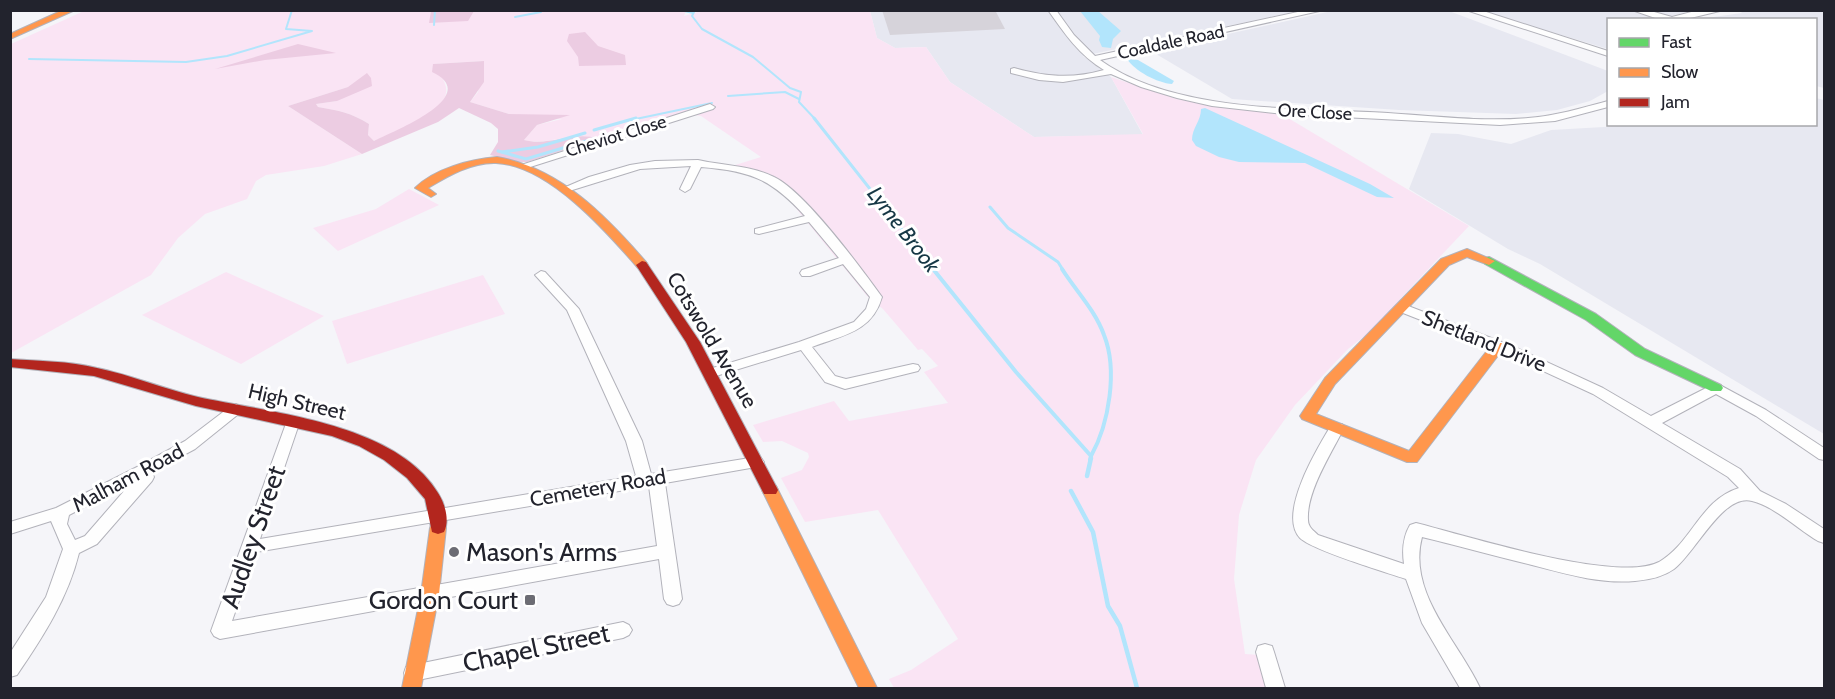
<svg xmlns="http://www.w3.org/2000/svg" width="1835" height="699" font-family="Cabin,sans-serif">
<rect width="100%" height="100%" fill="#f5f5f9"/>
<g fill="#e7e8f1">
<path d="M1336,10L1449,11L1608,71V91L1590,101L1557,110L1516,114L1399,110L1232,99L1151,51Z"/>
<path d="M870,11H1299L1083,56L1111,77L1143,135L1034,137L950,82L926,47L895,48L877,38Z"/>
<path d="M1481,11H1691L1659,19L1608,20V49Z"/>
<path d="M1740,11H1824V88L1816,86V20L1699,19L1742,13Z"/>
<path d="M1816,98L1824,100V434L1540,264L1508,249L1409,189L1431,133L1458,134L1511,144L1551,130L1639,125L1816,124Z"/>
</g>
<g fill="#fae4f4">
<path d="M704,10L870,11L877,38L895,48L926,47L950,82L1034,137L1143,134L1111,77L1177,99L1283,115L1469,226L1401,298L1384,321L1348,349L1295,405L1256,460L1239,515L1234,579L1245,654L1259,655L1269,688H894L889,679L911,670L958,639L878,510L805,522L781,478L802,470L809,457L808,453L782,441L763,442L753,425L834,401L849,421L948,403L924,372L938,366L922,349L918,350L883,309L867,296L782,191L764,179L732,166L761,157L701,116L695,115L604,143C580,127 550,147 524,140L537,125L562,119L509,114L470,102L478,92L484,61L434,64C437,72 448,82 446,93C444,113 392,133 374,141L368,135L369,124C352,113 337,110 318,107L316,104L337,101L348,87L288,106L362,154L324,166L266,175L256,181L247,199L205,214L178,238L151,275L11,353V44L84,11H686L684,16Z"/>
<path d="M409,189L439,205L338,251L313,228L376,209Z"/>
<path d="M226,272L324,316L241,364L142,315Z"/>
<path d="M483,275L505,314L347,364L332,321Z"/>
</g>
<g fill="#eccce2">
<path d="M431,11V10L474,11L468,21L429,23Z"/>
<path d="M585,32L598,46L625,55L626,65L579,66L578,57L567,41L569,34Z"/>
<path d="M298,44L336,53L265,60L215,69Z"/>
<path d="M484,61V82L470,102L509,114L570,115L537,125L524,140C549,147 575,130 598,139L527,162H518L490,155L498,142V129L491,123L459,108L438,122L362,154L288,106L348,87L367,73L371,78L372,86L337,101L316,104L318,107C337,110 352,113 369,124L368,135L374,141C392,132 484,96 432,72L433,64Z"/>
</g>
<g fill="#b2e5fc">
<path d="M1080,11H1098L1121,31L1113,39L1111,48L1102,47L1099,40L1100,36Z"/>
<path d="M1127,59L1138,60L1174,81L1172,84C1157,83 1135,71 1127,59Z"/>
<path d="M1205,108L1370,184L1394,198L1377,197L1305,163L1239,162L1219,157L1196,146L1192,140C1192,128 1201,121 1201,109Z"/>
</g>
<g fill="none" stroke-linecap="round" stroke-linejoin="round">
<g stroke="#b2e5fc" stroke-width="2">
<path d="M680,10L693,13"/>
<path d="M695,10L692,16L702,29L753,57L790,88L801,92L799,102L816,120"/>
<path d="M515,17L541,12"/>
<path d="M434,25L435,10"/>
<path d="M29,59L186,62L227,56L312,31L286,29L292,10"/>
<path d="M728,96L785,92L799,99"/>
<path d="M631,120L712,103"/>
</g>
<g stroke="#b2e5fc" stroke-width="3">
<path d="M814,118L934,270"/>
<path d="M594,130L636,118"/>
<path d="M498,151L526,159L593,139"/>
<path d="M502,152L538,147L585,133"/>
<path d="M990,207L1008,228L1058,262L1063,270"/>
</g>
<g stroke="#b2e5fc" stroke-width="4">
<path d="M933,269L1016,372L1091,456L1090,460"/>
<path d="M1062,269C1076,291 1095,310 1104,335C1118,370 1109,424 1091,456"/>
</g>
<g stroke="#b2e5fc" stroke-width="4.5">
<path d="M1087,476L1091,458"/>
<path d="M1071,491L1093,532L1108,606L1120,626L1137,688"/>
</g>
</g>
<path fill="#d6d3da" d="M882,10H995L1005,29L890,35Z"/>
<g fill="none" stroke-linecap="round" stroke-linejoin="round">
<defs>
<g id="street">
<path d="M1048,10H1056L1074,35L1095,56L1307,10H1324L1100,60C1174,113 1300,108 1388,113C1434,116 1481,122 1528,118C1556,116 1581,108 1608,101V107L1555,121L1500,125L1283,114L1212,106L1177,98L1141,87L1111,74L1063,82L1039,80L1011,73V69L1014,68C1045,77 1073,79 1104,70C1080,56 1064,33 1048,10Z"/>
<path d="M1466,10H1480L1608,51V56Z"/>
<path d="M1632,10H1647L1672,17L1699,10H1724L1682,20H1661Z"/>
<path d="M710,104L715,107L713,109L527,168L523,169L518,166Z"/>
<path d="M698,160C724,166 750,165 774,177C804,191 861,268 882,297C872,332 843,335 812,347L835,376L846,379L913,364L918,365L920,368L918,371L845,389L825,382L801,350L716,376H706L704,373L706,370L799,342L854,322L866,309L870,297L843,264L810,276H802L800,273L802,270L839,258L809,222L759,234L755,233V229L805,216C771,179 751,171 701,167L690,189L685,192L680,189L691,166L640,169L566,192L561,189L589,177L630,165L655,161Z"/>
<path d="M541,271L545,272L579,309L642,441L651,474L756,457L761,458L764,462L761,466L756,467L665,483L682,599L679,604L673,606L667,604L664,599L659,559L220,639L214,636L211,631L288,418H298L300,421L260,539L636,476L626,441L567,310L535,275ZM649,486L657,546L232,621L256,552Z"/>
<path d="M1403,304L1512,346L1603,388L1651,416L1716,383L1766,410L1824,448V460L1819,459L1756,416L1716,394L1662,423L1740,469L1760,491L1786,504L1824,529V543L1818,541C1799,530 1774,506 1752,501C1723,493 1696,552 1674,569C1663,577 1648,580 1635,581C1600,584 1566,574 1532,565C1495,556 1459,546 1422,537C1407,593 1458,641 1480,688H1460L1422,623L1406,579C1385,572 1312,550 1300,538C1277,514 1318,447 1332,424H1342L1344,428C1332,452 1306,492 1308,520C1308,527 1313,530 1318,535L1404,564C1402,550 1403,537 1410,525L1416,523C1464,535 1618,584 1659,562C1692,543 1700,500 1739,488L1728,477L1593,394L1502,352L1398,311L1397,308Z"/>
<path d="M236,404L243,409L241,412L195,449L152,472L154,477L152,481L97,544L79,553C68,598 43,637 17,675L10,677V653L46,597L63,549L51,521L10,534V522L56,508L139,466L185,441L231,406ZM131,483L85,536L75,540L67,524L69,515Z"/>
<path d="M623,622L629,625L632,630L629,635L623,638L413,681L406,679L404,673L406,667L413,665Z"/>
<path d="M1265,644L1272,646L1274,652L1285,688H1266L1256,652L1258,646Z"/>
</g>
<path id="fast" d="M1489,257L1596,314L1645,349L1721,385L1723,388L1721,391H1711L1635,355L1586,320L1485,264L1483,261L1485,258Z"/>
<g id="slow">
<path d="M63,10H75L10,39V34Z"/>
<path d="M497,157C560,168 606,216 646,262L648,265L646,268H638C606,231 548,165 496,163C472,162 448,176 428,188L436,194L431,197L415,188C434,169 470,159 497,157Z"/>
<path d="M1467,249L1495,261L1489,265L1467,257L1449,265L1335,384L1316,414L1409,451L1493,343H1503L1505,346L1503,349L1417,462H1407L1302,419L1300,416L1325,378L1441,259Z"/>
<path d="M770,484L776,486L877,688H859L762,490L764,486Z"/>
<path d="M438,522L444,524L446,528L439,594L421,688H402L421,594L430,528L432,524Z"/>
</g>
<g id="jam">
<path d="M642,261L646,262L700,342L778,490L776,494H764L686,342L636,265Z"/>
<path d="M10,359C39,361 69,361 97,368C131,375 164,389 198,397C271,413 396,423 438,493C445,504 450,520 444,532L438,534L432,532L425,499L407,478L384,460L359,446L332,436L196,406L94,376L10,367Z"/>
</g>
</defs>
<use href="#street" stroke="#b2b2ba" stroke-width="2"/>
<use href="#fast" stroke="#b2b2ba" stroke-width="2"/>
<use href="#slow" stroke="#b2b2ba" stroke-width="2"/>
<use href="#jam" stroke="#b2b2ba" stroke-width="2"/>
<use href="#street" fill="#fefefe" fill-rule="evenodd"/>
<use href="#fast" fill="#63d668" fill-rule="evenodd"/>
<use href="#slow" fill="#ff974d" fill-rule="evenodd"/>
<use href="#jam" fill="#b3261e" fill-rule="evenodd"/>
</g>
<g fill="#6c6c74" stroke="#fff" stroke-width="2">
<circle cx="454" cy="552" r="6"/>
<rect x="524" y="594" width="12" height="12" rx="3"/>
</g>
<g text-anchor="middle" stroke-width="6" stroke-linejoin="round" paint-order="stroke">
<g font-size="18" fill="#22232d" stroke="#fff">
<text transform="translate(1171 42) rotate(-12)" y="6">Coaldale Road</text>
<text transform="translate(1315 112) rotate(3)" y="6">Ore Close</text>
<text transform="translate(616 136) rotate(-17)" y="6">Cheviot Close</text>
</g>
<g font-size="21" fill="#22232d" stroke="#fff">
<text transform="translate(712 340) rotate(59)" y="7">Cotswold Avenue</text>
<text transform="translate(1484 341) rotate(22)" y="7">Shetland Drive</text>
<text transform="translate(297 402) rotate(13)" y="7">High Street</text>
<text transform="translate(128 478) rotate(-28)" y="7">Malham Road</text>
<text transform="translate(598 488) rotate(-10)" y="7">Cemetery Road</text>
</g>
<g font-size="22" font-style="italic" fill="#163745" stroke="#fff">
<text transform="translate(904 229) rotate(52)" y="8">Lyme Brook</text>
</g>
<g font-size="26" fill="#22232d" stroke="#fff">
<text transform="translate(253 537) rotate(-71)" y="9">Audley Street</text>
<text transform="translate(536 648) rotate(-12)" y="9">Chapel Street</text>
</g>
<g font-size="26" fill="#22232d" stroke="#fff" text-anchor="start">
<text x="466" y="561">Mason's Arms</text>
<text x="518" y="609" text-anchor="end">Gordon Court</text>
</g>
</g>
<rect width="1835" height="699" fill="none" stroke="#22232d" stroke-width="24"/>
<rect x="1607" y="18" width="210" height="108" fill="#ffffff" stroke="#a7a7ab" stroke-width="1.5"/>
<rect x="1619" y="38" width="30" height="9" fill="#63d668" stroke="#a7a7ab" stroke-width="1.5"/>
<text x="1661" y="48" font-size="18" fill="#22232d">Fast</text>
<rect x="1619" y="68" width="30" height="9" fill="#ff974d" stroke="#a7a7ab" stroke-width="1.5"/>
<text x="1661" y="78" font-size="18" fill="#22232d">Slow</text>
<rect x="1619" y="98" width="30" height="9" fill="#b3261e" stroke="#a7a7ab" stroke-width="1.5"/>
<text x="1661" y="108" font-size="18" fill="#22232d">Jam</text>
</svg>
